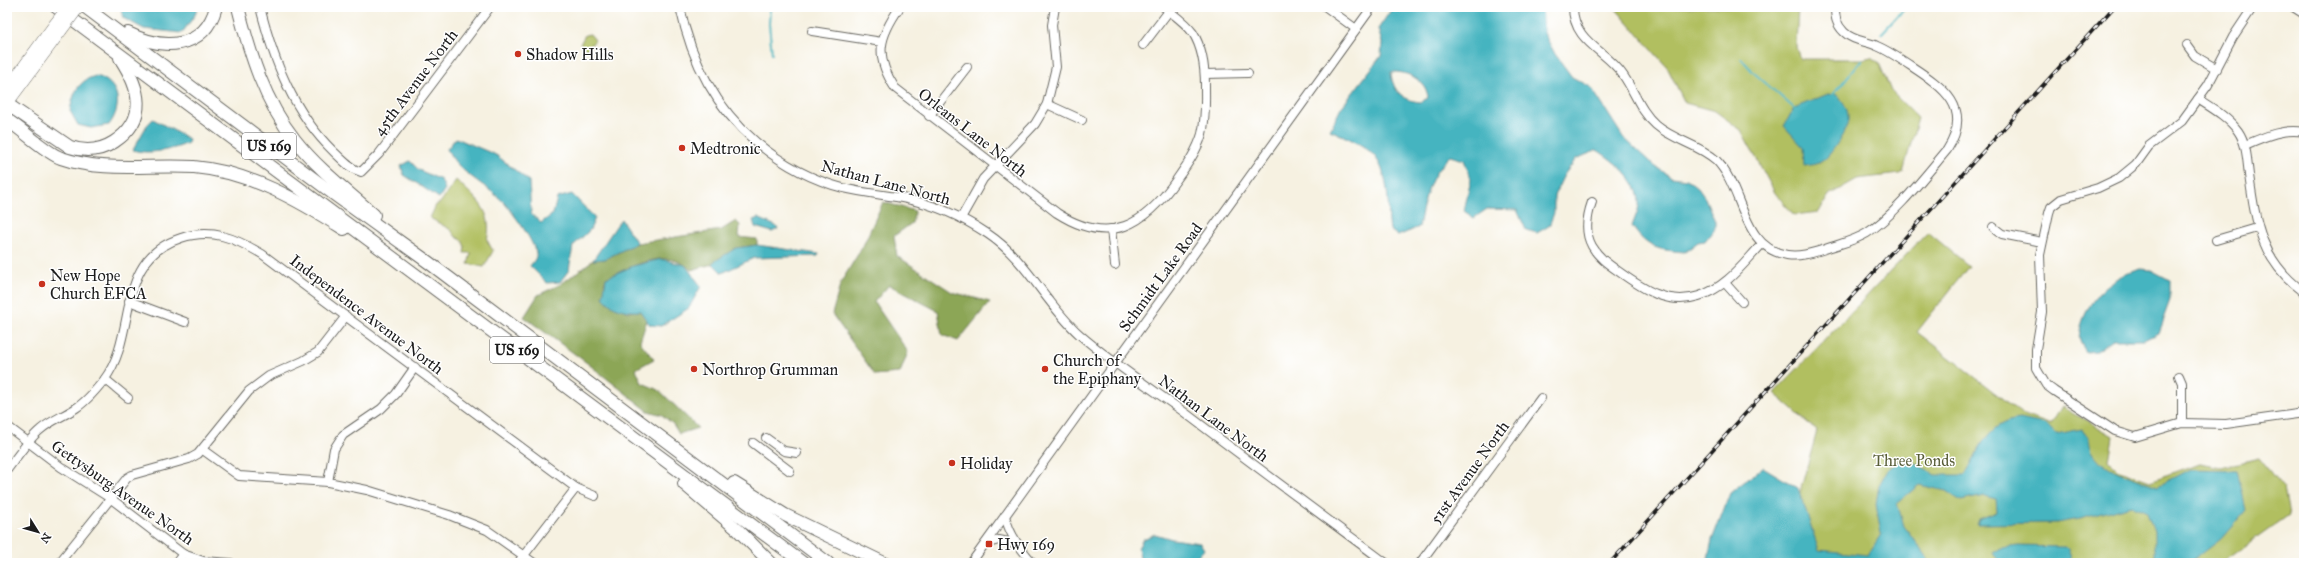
<svg xmlns="http://www.w3.org/2000/svg" width="2311" height="570" font-family="'IM FELL Great Primer',serif">
<rect width="100%" height="100%" fill="#fff"/>
<filter id="ink" filterUnits="userSpaceOnUse"><feTurbulence type="fractalNoise" baseFrequency=".025" numOctaves="2"/><feDisplacementMap in="SourceGraphic" scale="8" xChannelSelector="R" yChannelSelector="G"/><feConvolveMatrix kernelMatrix="1 2 1 2 8 2 1 2 1" color-interpolation-filters="sRGB"/></filter>
<filter id="wash" filterUnits="userSpaceOnUse"><feTurbulence type="fractalNoise" baseFrequency=".012" numOctaves="4" result="noise"/><feDisplacementMap in="SourceGraphic" scale="16" xChannelSelector="R" yChannelSelector="G"/><feGaussianBlur stdDeviation="0.9" result="paint"/><feColorMatrix in="noise" values="0 0 0 0 0 0 0 0 0 0 0 0 0 0 0 0 0 1.4 0 .05"/><feComposite in="paint" operator="in"/></filter>
<g filter="url(#wash)">
<rect width="100%" height="100%" fill="#f6f1e1"/>
<g fill="#b1bf61" stroke="#666e3e">
<path d="M1614,7H1798L1796,47L1800,59H1862L1871,57L1879,63L1891,91L1918,118L1903,172L1899,174L1857,179L1829,195L1819,212L1794,215L1775,193L1741,130L1715,111L1685,103L1667,67Z"/>
<path d="M590,34L595,40L587,50L580,44L585,35Z"/>
<path d="M456,180C475,198 494,210 487,240L493,251L484,267L468,264L471,253H464L465,247L462,240L456,237L451,230L430,218L436,205L440,203Z"/>
<path d="M1928,232L1969,266L1917,332L2022,414L2051,425L2062,406L2113,436L2109,461L2117,469L2150,481L2199,463L2221,467L2259,458L2284,489L2289,515L2222,563H1780L1817,431L1774,393Z"/>
</g>
<g fill="#8ca657" stroke="#54613a">
<path d="M883,202L915,211L912,223L894,236L897,256L952,292L990,302L958,341L942,335L938,311L889,285L874,302L908,352L900,373L875,375L832,314L841,282L863,246Z"/>
<path d="M736,221L740,225L739,237L757,239V245L736,248L713,264L691,270C667,246 631,267 606,278L604,283L627,312L640,311L647,320L640,342L654,359L636,369L642,383L659,390L698,428L679,434L673,424L662,415L648,411L587,363L524,317L538,295L561,284L593,260L605,259L637,243L721,230Z"/>
</g>
<g fill="#45b4c0" stroke="#30686e" fill-rule="evenodd">
<path d="M123,7H198L195,15L182,33L144,29L123,18L121,10Z"/>
<path d="M1393,7H1542L1544,33L1555,54L1572,77L1591,87L1623,137L1653,165L1671,177L1687,179L1698,188L1705,198L1715,221V228L1705,241L1698,242L1685,252C1659,250 1647,249 1632,226C1634,220 1638,212 1639,205C1640,180 1615,162 1597,150L1576,159L1564,175L1554,196V213L1549,226L1537,233L1526,230L1517,210L1487,209L1474,218L1464,211L1471,179L1464,160L1450,156C1429,175 1424,200 1419,227L1398,236L1390,230C1388,220 1389,210 1388,200C1384,153 1370,148 1330,130L1341,108L1381,56L1382,43L1378,29ZM1391,72C1407,71 1427,80 1428,98L1420,102C1402,100 1392,90 1391,72Z"/>
<path d="M96,76C120,82 123,107 109,125L91,128L78,125L70,111C73,94 78,80 96,76Z"/>
<path d="M1828,94L1838,95C1844,103 1849,110 1848,121C1847,130 1832,153 1825,159C1819,164 1812,165 1804,166L1803,147L1784,126L1794,108Z"/>
<path d="M153,119L189,139L188,143C174,150 147,155 133,150L147,125Z"/>
<path d="M456,138L496,155L529,181L531,214L541,223L553,214L557,198L572,194L595,218L590,230L573,246L569,270L560,282L547,283L530,266C533,262 537,258 536,253C532,238 509,206 498,197C480,181 457,171 447,149Z"/>
<path d="M410,161L419,170L441,180L445,189L439,198L404,175L401,166Z"/>
<path d="M758,218L776,226L778,229L772,232L755,227L753,220Z"/>
<path d="M621,219L637,243L605,259L593,260Z"/>
<path d="M757,245L819,254L818,256L754,258L722,273L712,263L736,248Z"/>
<path d="M661,259L685,265L701,286L689,308L661,326L650,325L640,311C626,312 612,309 603,297L606,278L633,266Z"/>
<path d="M2140,269L2151,270L2170,280V300L2158,333L2144,340H2113L2097,351L2086,352C2085,349 2081,345 2080,341C2078,335 2081,326 2083,320C2093,293 2113,277 2140,269Z"/>
<path d="M2020,419L2044,424L2057,434L2082,429C2093,441 2087,444 2094,454C2106,472 2138,478 2157,486L2190,469L2237,470L2246,510L2221,539L2190,563H2152L2154,561V530L2147,512L2131,505L2080,519L2057,523L1977,524L1979,519L1997,512L1996,499L1984,496L1961,501L1946,491L1919,485L1897,503L1904,526L1931,562L1934,563H1707L1712,540L1730,493L1763,467L1798,488L1819,550L1868,555L1881,534L1876,504L1879,485L1888,469L1900,461L1914,462L1935,475H1965C1980,450 1986,422 2020,419Z"/>
<path d="M1155,534L1172,539L1200,543L1204,549C1200,557 1190,557 1184,563H1141L1138,548L1143,539Z"/>
<path d="M2018,546L2065,547L2068,548L2071,557L2068,563H1999L1993,553L2001,548Z"/>
</g>
<g fill="none" stroke-linecap="round" stroke-linejoin="round">
<g stroke="#45b4c0" stroke-width="2">
<path d="M770,7L769,24L772,54"/>
<path d="M1881,34L1906,7"/>
<path d="M1741,58L1753,72L1795,109"/>
<path d="M1832,96L1862,59"/>
</g>
</g>
</g>
<g filter="url(#ink)">
<g fill="none" stroke-linecap="round" stroke-linejoin="round">
<defs>
<g id="minor">
<path d="M260,7C274,62 293,112 334,152C343,160 350,169 361,172L379,154L490,7"/>
<path d="M680,7C691,60 715,107 756,142C781,163 812,180 843,188C864,193 886,195 907,199C936,205 964,218 988,234C1027,260 1045,303 1079,334C1111,362 1149,387 1184,412C1251,463 1319,513 1386,563"/>
<path d="M900,7C879,37 874,56 895,88L1057,213C1110,247 1145,225 1177,179C1187,165 1197,151 1202,134C1206,118 1205,102 1205,86C1205,67 1203,49 1193,33C1185,22 1174,15 1164,7"/>
<path d="M1326,7L1356,29"/>
<path d="M1573,7C1573,42 1606,50 1623,75C1635,92 1640,111 1656,125C1673,140 1698,144 1716,160C1744,188 1741,248 1787,255C1800,257 1812,253 1825,249C1839,244 1854,241 1867,233C1895,215 1925,176 1947,150C1974,108 1943,87 1911,66C1900,59 1889,51 1877,46C1866,41 1853,41 1844,32C1836,24 1835,17 1835,7"/>
<path d="M2253,7L2233,37L2208,85L2182,121L2149,146L2136,164L2119,178L2098,188L2061,199L2051,207L2049,213L2040,255L2042,312L2036,349V368L2046,385L2054,391L2115,431L2135,437L2182,423L2226,424L2304,413"/>
<path d="M2293,7L2304,14"/>
<path d="M812,31L882,42"/>
<path d="M1143,45L1169,11"/>
<path d="M2187,45L2195,56L2217,69"/>
<path d="M1205,74L1248,73"/>
<path d="M2198,99C2212,108 2228,117 2238,131C2247,144 2247,160 2249,175C2256,224 2261,261 2304,292"/>
<path d="M1047,104L1082,120"/>
<path d="M929,116L967,67"/>
<path d="M2245,145C2264,137 2283,128 2304,132"/>
<path d="M1592,202C1587,216 1584,232 1592,246C1598,257 1608,264 1618,271C1643,289 1668,306 1699,296C1726,288 1743,264 1762,244"/>
<path d="M961,218L983,179L1035,124L1047,104L1056,67L1052,25L1055,7"/>
<path d="M1993,227L2002,234L2042,242"/>
<path d="M1111,229L1115,265"/>
<path d="M2216,240L2257,228"/>
<path d="M1725,283L1742,302"/>
<path d="M129,301L185,322"/>
<path d="M2179,376L2182,383V423"/>
<path d="M105,379L128,398"/>
<path d="M7,426L61,467L110,498L183,554L203,561L231,563"/>
<path d="M766,438L784,451L797,453"/>
<path d="M753,443L790,471"/>
<path d="M203,450L239,476L328,482L367,490L449,515L487,530L534,563"/>
<path d="M7,470C17,457 27,441 40,430C50,421 64,416 76,408C87,401 96,390 104,380C139,334 113,260 181,238C212,228 235,238 262,254L576,488L595,496"/>
<path d="M328,482L334,449L343,435L381,409L396,394L415,367"/>
<path d="M1005,516C1010,536 1020,548 1033,563"/>
<path d="M985,544L999,540L1017,544"/>
<path d="M59,563L127,478L132,475L189,459L198,454L249,391L269,376L303,361L318,352L346,316"/>
<path d="M176,563L183,554"/>
<path d="M518,563L576,488"/>
<path d="M971,563L1372,7"/>
<path d="M1420,563L1541,398"/>
</g>
<g id="major">
<path d="M7,89L54,25"/>
<path d="M7,104L61,31"/>
</g>
<g id="highway">
<path d="M56,7L803,563"/>
<path d="M85,7L335,195L428,262L828,563"/>
<path d="M238,7C250,54 264,101 295,140C317,168 347,191 374,215"/>
<path d="M128,33C162,50 204,51 216,7"/>
<path d="M7,104L70,147C85,152 100,151 114,142C149,119 140,88 120,58"/>
<path d="M7,120C22,129 46,153 61,158C104,173 150,164 194,167C250,172 298,200 344,229"/>
<path d="M734,483L785,515L884,563"/>
<path d="M684,484L738,530L771,563"/>
</g>
</defs>
<use href="#minor" stroke="#686761" stroke-width="10"/>
<use href="#major" stroke="#686761" stroke-width="12"/>
<use href="#highway" stroke="#686761" stroke-width="14"/>
<use href="#minor" stroke="#fff" stroke-width="8"/>
<use href="#major" stroke="#fff" stroke-width="11"/>
<use href="#highway" stroke="#fff" stroke-width="12"/>
<defs>
<path id="rail" d="M1610,563L2114,7"/>
</defs>
<use href="#rail" stroke="#1c1c1c" stroke-width="3.5"/>
<use href="#rail" stroke="#fff" stroke-width="2" stroke-dasharray="6" stroke-linecap="butt"/>
<defs>
<g id="major-bridge">
<path d="M54,25L68,7"/>
<path d="M61,31L79,7"/>
</g>
</defs>
<use href="#major-bridge" stroke="#686761" stroke-width="12" stroke-linecap="butt"/>
<use href="#major-bridge" stroke="#fff" stroke-width="11"/>
</g>
</g>
<g fill="#c8321e" stroke="#fff" stroke-width="1.5">
<circle cx="518" cy="54" r="4"/>
<circle cx="682" cy="148" r="4"/>
<circle cx="42" cy="284" r="4"/>
<circle cx="694" cy="369" r="4"/>
<circle cx="1045" cy="369" r="4"/>
<circle cx="952" cy="463" r="4"/>
<rect x="985" y="540" width="8" height="8" rx="2"/>
</g>
<g text-anchor="middle" stroke-width="3" stroke-linejoin="round" paint-order="stroke">
<g fill="#fff" stroke="#606060" stroke-width="1">
<rect x="242" y="133" width="54" height="26" rx="3"/>
<rect x="490" y="337" width="54" height="26" rx="3"/>
</g>
<g font-size="15" font-weight="bold" fill="#1c1c1c">
<text x="269" y="151">US 169</text>
<text x="517" y="355">US 169</text>
</g>
<g font-size="16" fill="#1c1c1c" stroke="#fff" text-anchor="start">
<text x="526" y="60">Shadow Hills</text>
<text x="690" y="154">Medtronic</text>
<text x="50" y="281">New Hope<tspan x="50" dy="18">Church EFCA</tspan></text>
<text x="1053" y="366">Church of<tspan x="1053" dy="18">the Epiphany</tspan></text>
<text x="702" y="375">Northrop Grumman</text>
<text x="960" y="469">Holiday</text>
<text x="997" y="550">Hwy 169</text>
</g>
<g font-size="16" fill="#1c1c1c" stroke="#fff">
<text transform="translate(415 82) rotate(-53)" y="6">45th Avenue North</text>
<text transform="translate(973 132) rotate(38)" y="6">Orleans Lane North</text>
<text transform="translate(886 182) rotate(15)" y="6">Nathan Lane North</text>
<text transform="translate(1160 277) rotate(-54)" y="6">Schmidt Lake Road</text>
<text transform="translate(367 314) rotate(37)" y="6">Independence Avenue North</text>
<text transform="translate(1214 418) rotate(37)" y="6">Nathan Lane North</text>
<text transform="translate(1469 472) rotate(-54)" y="6">51st Avenue North</text>
<text transform="translate(123 492) rotate(35)" y="6">Gettysburg Avenue North</text>
</g>
<g font-size="16" fill="#585d38" stroke="#fff">
<text x="1914" y="466">Three Ponds</text>
</g>
</g>
<rect width="2311" height="570" fill="none" stroke="#fff" stroke-width="24"/>
<g transform="translate(38 532) rotate(127)" stroke="#ffffff" stroke-width="3" paint-order="stroke">
<path d="M0-3L7 15L0 10L-7 15Z" fill="#1c1c1c"/>
<text y="-6" font-size="11" font-weight="bold" text-anchor="middle" fill="#1c1c1c">N</text>
</g>
</svg>
